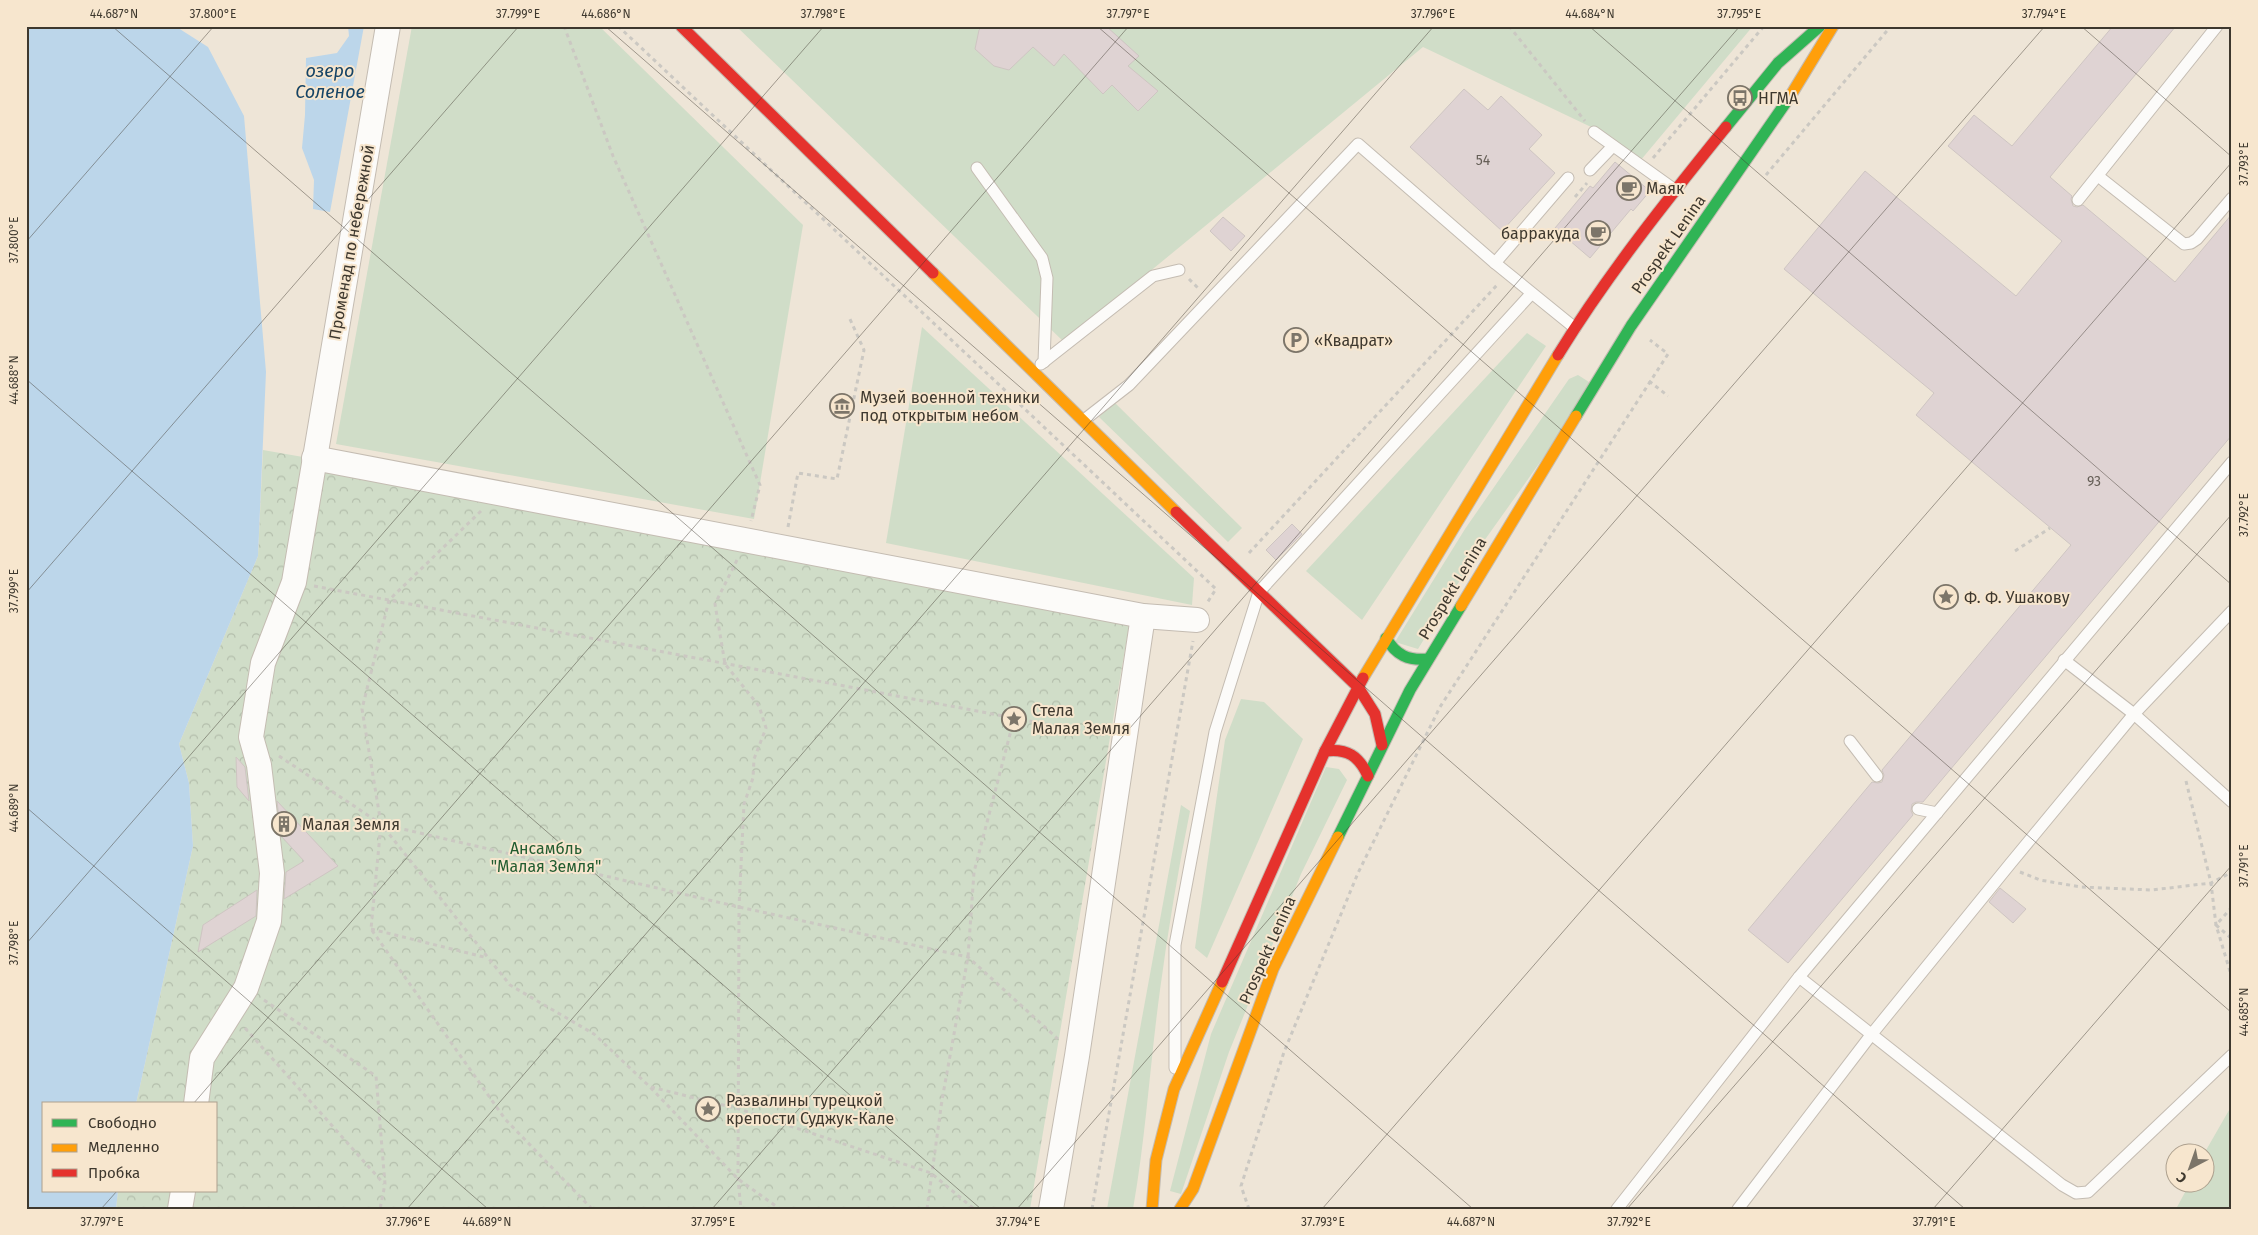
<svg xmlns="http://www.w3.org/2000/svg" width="2258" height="1235" font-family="'Fira Sans',sans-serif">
<defs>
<pattern id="park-crowns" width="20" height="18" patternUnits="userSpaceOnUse" patternTransform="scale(1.25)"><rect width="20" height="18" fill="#d0ddc8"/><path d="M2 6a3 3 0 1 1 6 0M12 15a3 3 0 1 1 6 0" fill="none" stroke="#b4beac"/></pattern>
</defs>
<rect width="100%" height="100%" fill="#eee5d7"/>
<g fill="#d0ddc8">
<path d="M412,26H599L803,225L754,519L336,444Z"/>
<path d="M736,26H1753L1640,161L1612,137L1423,47L1064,342Z"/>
<path d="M922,327L1194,578L1192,605L886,543Z"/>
<path d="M1527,333L1546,346L1362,620L1306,571Z"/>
<path d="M1578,375L1589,382L1590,392L1484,541L1418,649L1395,642L1465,529L1569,379Z"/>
<path d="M1114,402L1242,528L1228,542L1099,417Z"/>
<path d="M1241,699L1264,702L1303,739L1207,958L1195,948L1225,740Z"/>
<path d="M1326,767L1339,769L1347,780L1301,874L1229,1052L1181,1194L1170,1191L1211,1034Z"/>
<path d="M1181,805L1190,811C1178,870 1168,930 1160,990C1150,1063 1146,1136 1133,1209H1107Z"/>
<path d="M2232,1105V1209H2176L2190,1183L2206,1182L2205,1152Z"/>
</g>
<path fill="url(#park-crowns)" d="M263,450L1133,602L1030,1209H116L118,1191H216V1104H136L193,846L189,783L179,744L258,556Z"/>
<g fill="#bcd6ea">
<path d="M26,26H175L208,47L244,116L266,372L258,556L179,744L189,783L193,846L136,1104H44V1191H118L116,1209H26Z"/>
<path d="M348,26H364L330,212L313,209L314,180L302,148L305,115L306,58L337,53L349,36Z"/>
</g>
<g fill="#dfd3d3" stroke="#cec5c2">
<path d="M983,26H1106L1139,56L1128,66L1158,91L1138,111L1112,85L1103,94L1064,54L1054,66L1033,47L1009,70L994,66L975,49L979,30Z"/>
<path d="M2113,26H2176L2050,177L2072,196L2071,199L2073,206L2077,207L2083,205L2175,282L2232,214V435L1923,802H1916L1912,804L1911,811L1913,815L1788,963L1748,930L1872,782L1878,783L1882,782L1884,775L1882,770L2071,545L1916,415L1934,393L1784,269L1865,171L2016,296L2062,241L1948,146L1974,115L2012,146Z"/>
<path d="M1464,89L1488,110L1501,96L1542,135L1529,149L1555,173L1502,231L1410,147Z"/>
<path d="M1615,162L1650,191L1633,211L1631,209L1590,258L1555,228L1590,186L1593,188Z"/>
<path d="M1223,217L1245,236L1231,251L1210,231Z"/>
<path d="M1292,524L1302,534L1276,560L1266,550Z"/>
<path d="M236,757L245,767L249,801L237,787Z"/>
<path d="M277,801L338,866L284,899L286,872L304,861L281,836Z"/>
<path d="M2000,888L2026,909L2013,923L1989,902Z"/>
<path d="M257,890L256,916L198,952L203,925Z"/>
</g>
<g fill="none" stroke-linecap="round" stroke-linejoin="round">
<defs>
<g id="lane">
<path d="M1594,132L1675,190"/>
<path d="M977,168L1042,258L1047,278L1044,362"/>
<path d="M1590,170L1613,146"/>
<path d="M2098,176L2184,244L2191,243L2197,239L2232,198"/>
<path d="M2078,200L2217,26"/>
<path d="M1495,263L1575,328"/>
<path d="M1041,364L1153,276L1179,270"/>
<path d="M1084,420L1129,385L1358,144L1495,263L1568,178"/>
<path d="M2064,660L2134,714L2232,802"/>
<path d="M1850,741L1877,776"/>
<path d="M1918,809L1937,813"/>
<path d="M1799,977L2062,1185L2076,1193L2088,1192L2232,1055"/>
<path d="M1175,1068V945L1215,732L1259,592L1531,294"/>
<path d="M1617,1209L1799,977L2232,462"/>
<path d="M1738,1209L1871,1035L2010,864L2134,714L2232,611"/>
</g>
<g id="street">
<path d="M314,458L1143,616L1197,620"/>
<path d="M196,1104L202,1058L246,988L269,921L272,873L259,765L251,737L263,663L294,582L388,26"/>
<path d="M180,1209L183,1191"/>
<path d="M1051,1209L1077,1056L1143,616"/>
</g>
<g id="fast">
<path d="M1726,127L1778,63L1820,26"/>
<path d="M1576,416L1631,326L1791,95"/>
<path d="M1386,638C1396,655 1408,661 1428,659"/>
<path d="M1338,837L1410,690L1461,606"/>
</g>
<g id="slow">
<path d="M1791,95L1833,26"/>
<path d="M933,273L1176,512"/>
<path d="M1461,606L1576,416"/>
<path d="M1363,678L1558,355"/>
<path d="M1152,1209L1156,1160L1174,1089L1222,982"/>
<path d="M1180,1209L1193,1189L1273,969L1338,837"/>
</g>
<g id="jam">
<path d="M681,26L933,273"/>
<path d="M1558,355C1607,275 1667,200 1726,127"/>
<path d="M1176,512L1358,687L1375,714L1382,745"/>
<path d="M1325,751C1347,748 1359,756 1368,776"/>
<path d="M1222,982L1325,751L1363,678"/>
</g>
</defs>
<use href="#lane" stroke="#c4bcb2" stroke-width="13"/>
<use href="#street" stroke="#c4bcb2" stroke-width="26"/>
<use href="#fast" stroke="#c4bcb2" stroke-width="13"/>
<use href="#slow" stroke="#c4bcb2" stroke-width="13"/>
<use href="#jam" stroke="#c4bcb2" stroke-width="13"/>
<g stroke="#cbc8c2" stroke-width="3" stroke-dasharray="4 4" stroke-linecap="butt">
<path d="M564,26L613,156L760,485L751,521"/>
<path d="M618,26L1216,589L1207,603"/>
<path d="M1509,26L1585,121"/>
<path d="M1653,158L1764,26"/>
<path d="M1766,175L1891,26"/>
<path d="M1575,197L1587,183"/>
<path d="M1189,279L1200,290"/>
<path d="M1649,381L1668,396"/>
<path d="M481,511L389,600L362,709L381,824L371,929L505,1119L592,1209"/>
<path d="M788,527L798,473L837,479L864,350L849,317"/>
<path d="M2015,551L2050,528"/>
<path d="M1249,553L1498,284"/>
<path d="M737,560L715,604L725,664L759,706L766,728L754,759L753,778L744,804L739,907L738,1179L741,1209"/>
<path d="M314,586L1104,735"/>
<path d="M279,756L381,824L510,985L594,1034L650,1087L738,1179L780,1209"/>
<path d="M2186,781L2211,883L2216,925L2232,978"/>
<path d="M381,824L739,907L968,957L1058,1039"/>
<path d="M2020,872L2040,880L2081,887L2152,890L2211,883L2232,872"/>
<path d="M2232,907L2216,925L2232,939"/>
<path d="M371,929L484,957"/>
<path d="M264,1000L376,1076L385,1184L380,1209"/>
<path d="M245,1028L384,1184"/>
<path d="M651,1087L739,1109L931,1173L974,1209"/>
<path d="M927,1209L942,1100L968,957L974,872L1014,719"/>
<path d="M1092,1209L1193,641"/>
<path d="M1249,1209L1241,1186L1284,1052L1358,873L1440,707L1668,354L1650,340"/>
</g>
<use href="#lane" stroke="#fcfbf9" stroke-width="11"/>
<use href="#street" stroke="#fcfbf9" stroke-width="24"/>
<use href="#fast" stroke="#30b455" stroke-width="11"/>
<use href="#slow" stroke="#ff9f0a" stroke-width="11"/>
<use href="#jam" stroke="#e5322d" stroke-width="11"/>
</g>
<path fill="none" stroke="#3e382e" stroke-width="1" stroke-opacity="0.45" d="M112,26L1473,1209M605,26L1965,1209M1097,26L2232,1013M1589,26L2232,585M2081,26L2232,157M26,242L214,26M26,379L981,1209M26,593L519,26M26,807L488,1209M26,944L824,26M193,1104L1129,26M101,1209L117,1191M407,1209L1434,26M712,1209L1740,26M1017,1209L2045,26M1322,1209L2232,162M1627,1209L2232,514M1933,1209L2232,865"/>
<defs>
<symbol id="bus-ring" viewBox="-11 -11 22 22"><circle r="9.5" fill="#f7e6ce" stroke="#7c7569" stroke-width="1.5"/><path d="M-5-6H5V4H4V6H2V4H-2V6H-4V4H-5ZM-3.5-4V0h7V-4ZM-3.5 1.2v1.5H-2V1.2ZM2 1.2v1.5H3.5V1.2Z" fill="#7c7569"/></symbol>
<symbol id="cafe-ring" viewBox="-11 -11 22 22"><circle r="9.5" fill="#f7e6ce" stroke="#7c7569" stroke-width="1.5"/><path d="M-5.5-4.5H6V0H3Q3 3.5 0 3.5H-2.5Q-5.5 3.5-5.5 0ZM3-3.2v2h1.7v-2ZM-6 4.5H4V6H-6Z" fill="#7c7569"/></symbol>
<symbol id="parking-ring" viewBox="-11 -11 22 22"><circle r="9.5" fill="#f7e6ce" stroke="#7c7569" stroke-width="1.5"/><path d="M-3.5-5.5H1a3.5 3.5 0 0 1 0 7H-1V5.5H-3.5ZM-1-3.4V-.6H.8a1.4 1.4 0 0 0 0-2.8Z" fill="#7c7569"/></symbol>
<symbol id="museum-ring" viewBox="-11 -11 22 22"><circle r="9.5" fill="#f7e6ce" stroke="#7c7569" stroke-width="1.5"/><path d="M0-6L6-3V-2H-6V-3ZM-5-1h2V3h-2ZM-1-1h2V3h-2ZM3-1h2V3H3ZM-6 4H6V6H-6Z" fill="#7c7569"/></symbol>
<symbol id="sight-ring" viewBox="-11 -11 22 22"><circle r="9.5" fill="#f7e6ce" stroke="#7c7569" stroke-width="1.5"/><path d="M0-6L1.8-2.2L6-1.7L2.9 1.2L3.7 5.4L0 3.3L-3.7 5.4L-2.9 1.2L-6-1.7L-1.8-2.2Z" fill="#7c7569"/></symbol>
<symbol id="building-ring" viewBox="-11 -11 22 22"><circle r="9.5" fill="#f7e6ce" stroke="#7c7569" stroke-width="1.5"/><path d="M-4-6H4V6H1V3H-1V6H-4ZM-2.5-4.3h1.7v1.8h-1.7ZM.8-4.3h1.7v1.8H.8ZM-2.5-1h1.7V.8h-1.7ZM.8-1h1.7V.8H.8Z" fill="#7c7569"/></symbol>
</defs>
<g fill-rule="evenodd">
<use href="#bus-ring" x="1726" y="84" width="28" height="28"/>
<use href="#cafe-ring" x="1615" y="174" width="28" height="28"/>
<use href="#cafe-ring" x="1584" y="219" width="28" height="28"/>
<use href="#parking-ring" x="1282" y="326" width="28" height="28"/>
<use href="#museum-ring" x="828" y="392" width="28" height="28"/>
<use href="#sight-ring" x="1932" y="583" width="28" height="28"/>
<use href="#sight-ring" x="1000" y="705" width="28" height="28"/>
<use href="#building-ring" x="270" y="810" width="28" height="28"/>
<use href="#sight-ring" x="694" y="1095" width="28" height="28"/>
</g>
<g text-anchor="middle" stroke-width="4" stroke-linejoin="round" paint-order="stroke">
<g font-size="14" fill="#665f57">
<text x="1483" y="165">54</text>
<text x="2094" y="486">93</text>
</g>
<g font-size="16" fill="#3e382e" stroke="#f7e6ce" text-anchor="start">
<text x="1758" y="104">НГМА</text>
<text x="1646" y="194">Маяк</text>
<text x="1580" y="239" text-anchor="end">барракуда</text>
<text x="1314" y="346">«Квадрат»</text>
<text x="860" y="403">Музей военной техники<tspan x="860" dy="18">под открытым небом</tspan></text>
<text x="1964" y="603">Ф. Ф. Ушакову</text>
<text x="1032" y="716">Стела<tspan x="1032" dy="18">Малая Земля</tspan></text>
<text x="302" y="830">Малая Земля</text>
<text x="726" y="1106">Развалины турецкой<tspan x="726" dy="18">крепости Суджук-Кале</tspan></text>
</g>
<g font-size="16" fill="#3e382e" stroke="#f7e6ce">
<text transform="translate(351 242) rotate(-80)" y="6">Променад по небережной</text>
<text transform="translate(1668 244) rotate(-55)" y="6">Prospekt Lenina</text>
<text transform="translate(1452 588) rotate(-59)" y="6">Prospekt Lenina</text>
<text transform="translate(1267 950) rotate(-66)" y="6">Prospekt Lenina</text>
</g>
<g font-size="16" fill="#225c30" stroke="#f7e6ce">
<text x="546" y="854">Ансамбль<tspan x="546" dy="18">"Малая Земля"</tspan></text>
</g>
<g font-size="18" font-style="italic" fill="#164466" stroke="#f7e6ce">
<text x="330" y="77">озеро<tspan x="330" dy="21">Соленое</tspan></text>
</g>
</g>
<rect width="2258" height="1235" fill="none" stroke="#f7e6ce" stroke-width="55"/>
<rect x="42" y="1102" width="175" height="90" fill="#f7e6ce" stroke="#ada08e"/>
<rect x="52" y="1119" width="25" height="8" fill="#30b455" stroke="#ada08e"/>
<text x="88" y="1128" font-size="15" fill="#3e382e">Свободно</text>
<rect x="52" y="1144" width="25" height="8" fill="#ff9f0a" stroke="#ada08e"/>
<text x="88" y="1152" font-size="15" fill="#3e382e">Медленно</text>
<rect x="52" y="1169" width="25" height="8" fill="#e5322d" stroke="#ada08e"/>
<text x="88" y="1178" font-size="15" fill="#3e382e">Пробка</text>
<g transform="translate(2190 1168) rotate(221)"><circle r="24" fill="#f7e6ce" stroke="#ada08e"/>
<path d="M0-4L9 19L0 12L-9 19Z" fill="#7c7569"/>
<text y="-8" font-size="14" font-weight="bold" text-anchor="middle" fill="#3e382e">С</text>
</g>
<rect x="28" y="28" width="2202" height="1180" fill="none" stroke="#3e382e" stroke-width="2"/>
<g font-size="12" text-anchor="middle" fill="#3e382e">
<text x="114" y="18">44.687°N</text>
<text x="213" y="18">37.800°E</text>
<text x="518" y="18">37.799°E</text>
<text x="606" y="18">44.686°N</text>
<text x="823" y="18">37.798°E</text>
<text x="1128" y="18">37.797°E</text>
<text x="1433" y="18">37.796°E</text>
<text x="1590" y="18">44.684°N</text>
<text x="1739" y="18">37.795°E</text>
<text x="2044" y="18">37.794°E</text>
<text transform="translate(2244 164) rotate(-90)" y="4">37.793°E</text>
<text transform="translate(14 240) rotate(-90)" y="4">37.800°E</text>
<text transform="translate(14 380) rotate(-90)" y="4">44.688°N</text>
<text transform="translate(2244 515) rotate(-90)" y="4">37.792°E</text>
<text transform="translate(14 591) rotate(-90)" y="4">37.799°E</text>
<text transform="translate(14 808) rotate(-90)" y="4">44.689°N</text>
<text transform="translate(2244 866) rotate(-90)" y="4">37.791°E</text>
<text transform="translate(14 943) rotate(-90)" y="4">37.798°E</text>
<text transform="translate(2244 1012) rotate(-90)" y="4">44.685°N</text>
<text x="102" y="1226">37.797°E</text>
<text x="408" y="1226">37.796°E</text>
<text x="487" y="1226">44.689°N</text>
<text x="713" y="1226">37.795°E</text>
<text x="1018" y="1226">37.794°E</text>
<text x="1323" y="1226">37.793°E</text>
<text x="1471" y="1226">44.687°N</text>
<text x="1629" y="1226">37.792°E</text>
<text x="1934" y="1226">37.791°E</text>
</g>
</svg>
